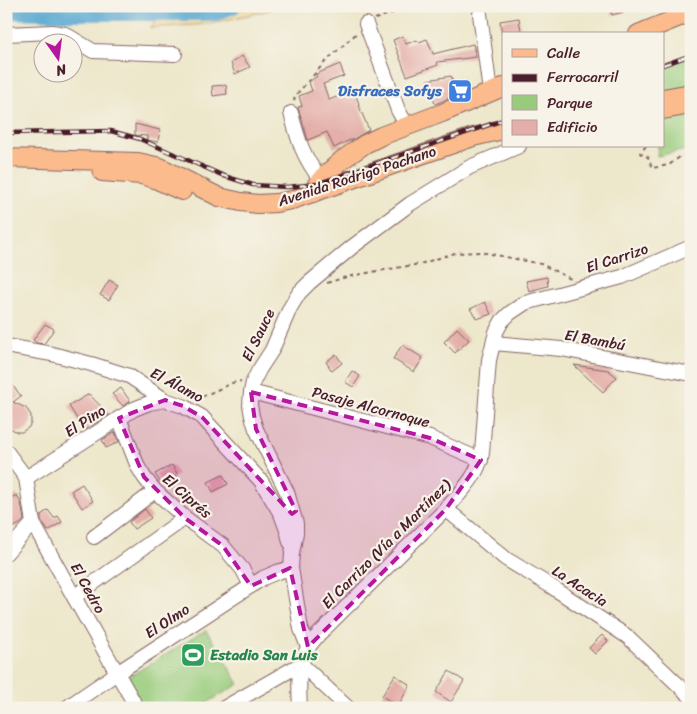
<svg xmlns="http://www.w3.org/2000/svg" width="697" height="714" font-family="Sriracha,sans-serif">
<rect width="100%" height="100%" fill="#f7f3e8"/>
<filter id="ink" filterUnits="userSpaceOnUse"><feTurbulence type="fractalNoise" baseFrequency=".02" numOctaves="2"/><feDisplacementMap in="SourceGraphic" scale="10" xChannelSelector="R" yChannelSelector="G"/><feConvolveMatrix kernelMatrix="1 2 1 2 8 2 1 2 1" color-interpolation-filters="sRGB"/></filter>
<filter id="wash" filterUnits="userSpaceOnUse"><feTurbulence type="fractalNoise" baseFrequency=".0096" numOctaves="4" result="noise"/><feDisplacementMap in="SourceGraphic" scale="20" xChannelSelector="R" yChannelSelector="G"/><feGaussianBlur stdDeviation="1.12" result="paint"/><feColorMatrix in="noise" values="0 0 0 0 0 0 0 0 0 0 0 0 0 0 0 0 0 1.4 0 .05"/><feComposite in="paint" operator="in"/></filter>
<g filter="url(#wash)">
<rect width="100%" height="100%" fill="#ede7cb"/>
<g fill="#98cc7c" stroke="#717654">
<path d="M691,56V87L663,92V66Z"/>
<path d="M691,109V149L657,156L658,146H663V114Z"/>
<path d="M206,630L239,684L198,708H143L125,679Z"/>
</g>
<path fill="#eeda9e" stroke="#9c7c64" d="M169,6H275L270,10L207,24L150,28Z"/>
<g fill="none" stroke-linecap="round" stroke-linejoin="round">
<path stroke="#57a7d1" stroke-width="16" d="M6,11L70,13H215L233,6"/>
</g>
<g id="blocks">
<g fill="#e4aea9">
<path d="M609,6H634L635,9L612,15Z"/>
<path d="M519,18L521,31L502,34L500,21Z"/>
<path d="M403,36L406,44L417,40L419,42L427,39L433,54L473,44L476,57L437,62L438,65L407,76L393,40Z"/>
<path d="M242,56L250,67L235,74L231,63Z"/>
<path d="M340,64L344,76L323,84L329,100L354,90L359,104H358L369,130L352,140L350,141V140L334,148L327,132L308,140L298,107L302,106L299,96L312,91L309,82L317,76L316,74Z"/>
<path d="M451,76L456,95L435,104L427,80Z"/>
<path d="M226,85L227,94L213,96L212,86Z"/>
<path d="M135,124L160,130L158,142L147,140V136L135,135Z"/>
<path d="M547,277L548,286L529,291L526,281Z"/>
<path d="M109,280L118,285L109,300L100,295Z"/>
<path d="M485,302L491,314L477,319L470,309Z"/>
<path d="M45,324L54,329L44,344L37,343L33,340Z"/>
<path d="M457,328L469,340L455,353L444,342Z"/>
<path d="M402,345L423,358L414,372L393,359Z"/>
<path d="M336,354L342,363L332,371L326,362Z"/>
<path d="M574,365L608,370L617,377L603,392Z"/>
<path d="M352,371L360,376L353,387L345,382Z"/>
<path d="M6,377L21,396L13,402L26,408L31,415V423L29,427L22,432H17L10,428L6,421Z"/>
<path d="M121,388L130,401L123,406L112,394Z"/>
<path d="M89,394L109,415L84,430L69,406Z"/>
<path d="M115,432L119,442L106,448L102,440Z"/>
<path d="M172,465L178,475L161,483L155,474Z"/>
<path d="M223,475L228,484L213,492L208,482Z"/>
<path d="M82,484L93,501L82,508L71,491Z"/>
<path d="M17,495L21,503L24,520L20,524L6,531V500Z"/>
<path d="M145,509L151,518L134,529L129,522Z"/>
<path d="M48,510L54,518L58,516L62,522L48,531L41,520V515Z"/>
<path d="M602,635L608,641L595,654L589,648Z"/>
<path d="M449,671L464,681L451,702L436,692Z"/>
<path d="M395,675L410,685L398,706L382,696Z"/>
</g>
</g>
</g>
<g filter="url(#ink)">
<use href="#blocks" fill-opacity="0" stroke="#836563" stroke-width="1"/>
<g fill="none" stroke-linecap="round" stroke-linejoin="round">
<defs>
<g id="minor">
<path d="M480,14L490,92"/>
<path d="M366,24L398,110L407,126"/>
<path d="M6,34L52,32L65,34L93,51L175,54"/>
<path d="M291,113C298,140 303,157 321,180"/>
<path d="M493,343L561,349L691,374"/>
<path d="M6,346L52,354L91,364L129,376L165,400L183,406L202,417L261,481L281,514L288,533L290,542"/>
<path d="M251,392L430,438L481,460"/>
<path d="M119,418L138,467L144,477L155,491L185,518L223,546L243,570L251,586"/>
<path d="M6,451L26,478L33,523L74,597L137,708"/>
<path d="M26,478L134,409L149,403L165,400"/>
<path d="M446,509L506,559L549,585L628,637L691,697"/>
<path d="M94,537L155,491"/>
<path d="M6,553L33,523"/>
<path d="M74,597L185,518"/>
<path d="M308,647L301,629L291,568L292,553L296,533V524L287,492L256,429L252,416L250,405L251,392L253,382L259,370L272,350L290,308L299,293L309,283L352,247L410,204L470,167L519,146"/>
<path d="M301,664L348,708"/>
<path d="M66,708L117,673L263,578L277,572L291,568"/>
<path d="M224,708L301,664"/>
<path d="M300,708C299,687 297,666 308,648C311,643 315,639 318,635L446,509C460,493 479,475 482,453L489,360L496,332L502,321L510,313L525,303L622,277L691,247"/>
</g>
<g id="major">
<path d="M638,34L682,16L691,11"/>
<path d="M663,98L691,93"/>
<path d="M663,110L691,105"/>
<path d="M6,158L138,162L160,167L219,197L241,202L258,204L276,203L292,200L473,137L503,130"/>
<path d="M102,172L141,175L155,179L182,191"/>
<path d="M313,193L317,184L323,177L342,160L365,144L381,136L442,113L503,87"/>
</g>
</defs>
<use href="#minor" stroke="#836563" stroke-width="16"/>
<use href="#major" stroke="#836563" stroke-width="20"/>
<g stroke="#836563" stroke-width="2" stroke-dasharray="4 4" stroke-linecap="butt">
<path d="M375,19L404,9L416,6"/>
<path d="M294,101L295,96L326,61L358,32"/>
<path d="M646,146L640,153L648,157L652,168L669,165L681,156L691,154"/>
<path d="M327,283L346,277L372,272L420,264L455,253L481,252L541,264L571,279"/>
<path d="M195,400L232,383L241,381"/>
</g>
<use href="#minor" stroke="#fff" stroke-width="14"/>
<use href="#major" stroke="#fbbb8c" stroke-width="18"/>
<defs>
<g id="rail">
<path d="M663,65L691,55"/>
<path d="M6,133L111,131L140,139L224,176L253,185L287,187L317,184L503,120"/>
</g>
</defs>
<use href="#rail" stroke="#4a1f2b" stroke-width="4.5"/>
<use href="#rail" stroke="#f7f3e8" stroke-width="2.5" stroke-dasharray="8" stroke-linecap="butt"/>
</g>
</g>
<path fill="#b5179e" fill-opacity="0.2" stroke="#b5179e" stroke-width="4" stroke-dasharray="10 6" stroke-linejoin="round" d="M251,392L430,438L481,460L446,509L308,647L290,568L251,586L223,546L185,518L144,477L119,418L165,400L183,406L202,417L292,514L296,511L256,429Z"/>
<defs>
<symbol id="supermarket-square" viewBox="-11 -11 22 22"><rect x="-9" y="-9" width="18" height="18" rx="4" fill="#3f7fe0" stroke="#f7f3e8"/><path d="M-6-5.5h2.5l.6 2H6L4.5 2H-2.5L-4.4-4H-6ZM-1.5 3.2a1.3 1.3 0 1 0 .1 0ZM3 3.2a1.3 1.3 0 1 0 .1 0Z" fill="#fff"/></symbol>
<symbol id="stadium-square" viewBox="-11 -11 22 22"><rect x="-9" y="-9" width="18" height="18" rx="4" fill="#2e9e5b" stroke="#f7f3e8"/><path d="M0-5a6.5 5 0 1 0 0 10a6.5 5 0 1 0 0-10ZM-3.5-1.8h7v3.6h-7Z" fill="#fff"/></symbol>
</defs>
<g fill-rule="evenodd">
<use href="#supermarket-square" x="446" y="77" width="28" height="28"/>
<use href="#stadium-square" x="179" y="641" width="28" height="28"/>
</g>
<g text-anchor="middle" stroke-width="4.5" stroke-linejoin="round" paint-order="stroke">
<g font-size="15" font-weight="bold" fill="#366cbe" stroke="#f7f3e8" text-anchor="end">
<text x="442" y="96">Disfraces Sofys</text>
</g>
<g font-size="15" fill="#4a1f2b" stroke="#f7f3e8">
<text transform="translate(357 176) rotate(-18)" y="5">Avenida Rodrigo Pachano</text>
<text transform="translate(617 258) rotate(-18)" y="5">El Carrizo</text>
<text transform="translate(258 335) rotate(-64)" y="5">El Sauce</text>
<text transform="translate(595 340) rotate(10)" y="5">El Bambú</text>
<text transform="translate(177 385) rotate(28)" y="5">El Álamo</text>
<text transform="translate(371 407) rotate(15)" y="5">Pasaje Alcornoque</text>
<text transform="translate(85 421) rotate(-33)" y="5">El Pino</text>
<text transform="translate(187 496) rotate(41)" y="5">El Ciprés</text>
<text transform="translate(386 544) rotate(-45)" y="5">El Carrizo (Vía a Martínez)</text>
<text transform="translate(580 586) rotate(33)" y="5">La Acacia</text>
<text transform="translate(88 588) rotate(61)" y="5">El Cedro</text>
<text transform="translate(167 621) rotate(-33)" y="5">El Olmo</text>
</g>
<g font-size="15" font-weight="bold" fill="#27864d" stroke="#f7f3e8" text-anchor="start">
<text x="210" y="660">Estadio San Luis</text>
</g>
</g>
<rect width="697" height="714" fill="none" stroke="#f7f3e8" stroke-width="25"/>
<rect x="502" y="32" width="162" height="115" fill="#f7f3e8" stroke="#b29e9c"/>
<rect x="512" y="49" width="25" height="8" fill="#fbbb8c" stroke="#b29e9c"/>
<text x="547" y="58" font-size="15" fill="#4a1f2b">Calle</text>
<rect x="512" y="74" width="25" height="8" fill="#4a1f2b" stroke="#b29e9c"/>
<text x="547" y="82" font-size="15" fill="#4a1f2b">Ferrocarril</text>
<rect x="512" y="95" width="25" height="15" fill="#98cc7c" stroke="#b29e9c"/>
<text x="547" y="108" font-size="15" fill="#4a1f2b">Parque</text>
<rect x="512" y="120" width="25" height="15" fill="#e4aea9" stroke="#b29e9c"/>
<text x="547" y="132" font-size="15" fill="#4a1f2b">Edificio</text>
<g transform="translate(58 58) rotate(166)"><circle r="24" fill="#f7f3e8" stroke="#b29e9c"/>
<path d="M0-4L9 19L0 12L-9 19Z" fill="#b5179e"/>
<text y="-8" font-size="14" font-weight="bold" text-anchor="middle" fill="#4a1f2b">N</text>
</g>
</svg>
